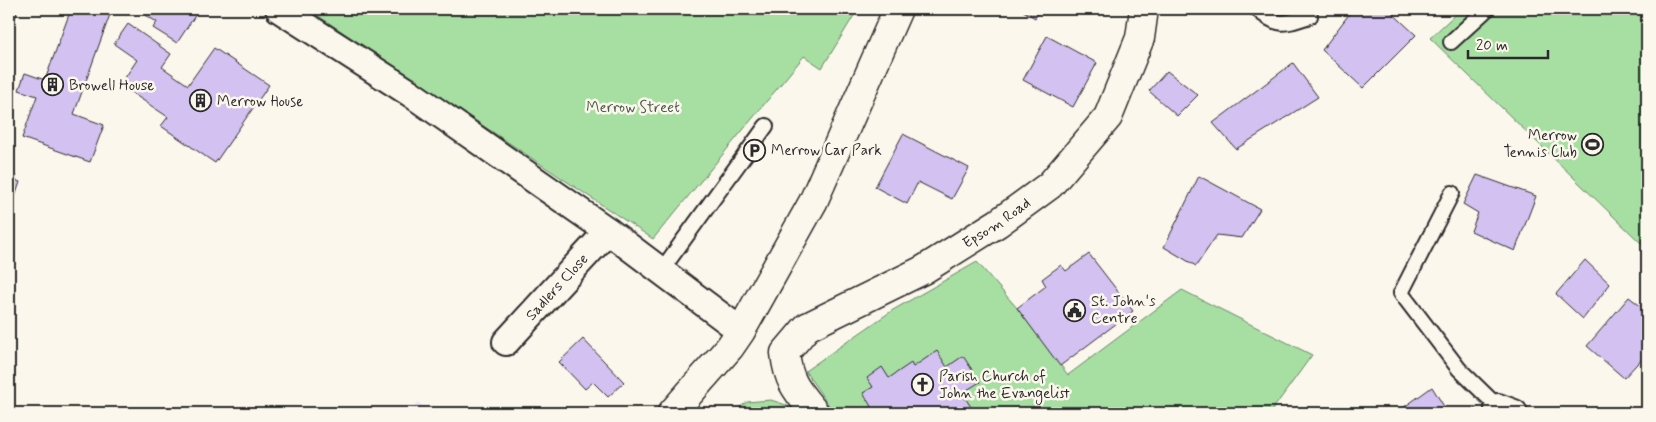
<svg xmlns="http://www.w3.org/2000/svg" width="1656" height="422" font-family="Mynerve,sans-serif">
<rect width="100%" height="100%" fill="#fbf7ec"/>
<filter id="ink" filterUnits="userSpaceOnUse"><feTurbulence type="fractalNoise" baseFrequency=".02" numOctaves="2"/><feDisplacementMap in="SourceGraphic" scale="10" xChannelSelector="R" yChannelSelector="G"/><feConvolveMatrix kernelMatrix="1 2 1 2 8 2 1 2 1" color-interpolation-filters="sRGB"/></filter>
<g filter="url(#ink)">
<path fill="#efe7ee" d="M418,402L429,413H408Z"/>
<g fill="#a7dfa3" stroke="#698567">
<path d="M308,9H858L822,68L804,56L653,239Z"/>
<path d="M1461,9H1647V249L1430,38Z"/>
<path d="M977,262L1017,308L1068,375L1182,290L1312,355L1270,413H834L805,371L893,310Z"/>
<path d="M771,400L786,405L794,413H732L747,402Z"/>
</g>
<g fill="#d3c1f2" stroke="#2b2b2b">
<path d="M9,9H18L9,36Z"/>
<path d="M71,9H112L74,114L104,125L90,162L22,138L37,96L19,90L25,73L45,80Z"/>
<path d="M135,9H194L198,11L177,43L153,28L157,22Z"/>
<path d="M1020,9H1041L1035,18Z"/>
<path d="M1353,9H1388L1416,35L1363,88L1322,50Z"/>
<path d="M128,24L171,54L162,67L188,85L214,48L269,85L215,163L161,126L168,117L120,85L137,60L114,44Z"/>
<path d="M1047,36L1097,63L1073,107L1023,80Z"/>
<path d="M1293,63L1318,97L1236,149L1213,123Z"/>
<path d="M1167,71L1198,95L1177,116L1149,91Z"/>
<path d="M903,134L969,168L952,199L918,182L907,204L875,187Z"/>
<path d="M9,173L16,176L15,180L20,182L12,206L9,205Z"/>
<path d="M1477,175L1536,196L1515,251L1471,231L1478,213L1463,204Z"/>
<path d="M1199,176L1260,209L1242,238L1217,235L1196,266L1164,247Z"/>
<path d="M1089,254L1133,311L1060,366L1017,308L1046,286L1042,279L1061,265L1066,271Z"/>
<path d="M1585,260L1610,284L1583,319L1556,294Z"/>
<path d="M1629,297L1647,311V353L1624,378L1587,346Z"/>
<path d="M583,339L624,382L608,397L593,382L585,389L559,362Z"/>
<path d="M937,351L947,367L963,356L980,382L962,393L971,407L961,413H875L863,393L873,387L867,378L882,367L889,378L911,363L913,367Z"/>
<path d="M1432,387L1448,413H1396Z"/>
<path d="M1475,408L1479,413H1467Z"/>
</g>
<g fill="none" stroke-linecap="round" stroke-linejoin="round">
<defs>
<g id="lane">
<path d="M1257,9C1278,28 1285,24 1310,16"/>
<path d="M1451,42L1487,9"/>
<path d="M1452,193L1401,293L1459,369L1498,407"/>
<path d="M661,271L766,126"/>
</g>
<g id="street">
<path d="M279,9L410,93L608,231L741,331"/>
<path id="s1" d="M506,342L608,231"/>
<path d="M1499,413L1498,407L1514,413"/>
</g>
<g id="secondary">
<path id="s2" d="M815,413C797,391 788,382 785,353L807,327L923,270L998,223L1050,185L1108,117L1140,38L1144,9"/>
</g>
<path id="primary" d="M672,413L730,347L741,331L813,202L898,9"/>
</defs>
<use href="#lane" stroke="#2b2b2b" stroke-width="18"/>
<use href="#street" stroke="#2b2b2b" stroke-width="30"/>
<use href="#secondary" stroke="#2b2b2b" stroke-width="31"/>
<use href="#primary" stroke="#2b2b2b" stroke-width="31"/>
<use href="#lane" stroke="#fbf7ec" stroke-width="14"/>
<use href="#street" stroke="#fbf7ec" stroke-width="26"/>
<use href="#secondary" stroke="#fbf7ec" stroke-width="28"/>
<use href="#primary" stroke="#fbf7ec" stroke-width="28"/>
</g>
</g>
<defs>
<symbol id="building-ring" viewBox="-11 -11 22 22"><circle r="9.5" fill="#fbf7ec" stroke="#2b2b2b" stroke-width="1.5"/><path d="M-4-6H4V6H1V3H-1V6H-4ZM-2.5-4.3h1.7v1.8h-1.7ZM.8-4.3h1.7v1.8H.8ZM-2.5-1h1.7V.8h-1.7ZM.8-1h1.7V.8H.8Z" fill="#2b2b2b"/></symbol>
<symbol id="stadium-ring" viewBox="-11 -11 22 22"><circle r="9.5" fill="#fbf7ec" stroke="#2b2b2b" stroke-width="1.5"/><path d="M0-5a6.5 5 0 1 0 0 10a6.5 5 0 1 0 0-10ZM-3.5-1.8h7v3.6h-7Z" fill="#2b2b2b"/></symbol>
<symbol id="parking-ring" viewBox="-11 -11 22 22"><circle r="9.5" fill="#fbf7ec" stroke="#2b2b2b" stroke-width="1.5"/><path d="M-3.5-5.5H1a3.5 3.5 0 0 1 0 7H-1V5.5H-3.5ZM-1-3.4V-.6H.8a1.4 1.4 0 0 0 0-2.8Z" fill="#2b2b2b"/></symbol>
<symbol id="civic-ring" viewBox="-11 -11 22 22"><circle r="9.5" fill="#fbf7ec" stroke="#2b2b2b" stroke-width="1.5"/><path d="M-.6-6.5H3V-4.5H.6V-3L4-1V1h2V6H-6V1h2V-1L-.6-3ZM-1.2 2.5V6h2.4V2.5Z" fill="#2b2b2b"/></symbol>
<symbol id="church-ring" viewBox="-11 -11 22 22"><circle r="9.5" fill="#fbf7ec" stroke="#2b2b2b" stroke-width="1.5"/><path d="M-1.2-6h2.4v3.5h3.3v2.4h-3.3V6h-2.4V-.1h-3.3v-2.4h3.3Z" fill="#2b2b2b"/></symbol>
</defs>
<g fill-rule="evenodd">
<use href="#building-ring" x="40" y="72" width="25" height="25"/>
<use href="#building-ring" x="188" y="88" width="25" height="25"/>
<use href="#stadium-ring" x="1580" y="132" width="25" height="25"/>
<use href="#parking-ring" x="742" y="138" width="25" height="25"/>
<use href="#civic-ring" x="1062" y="298" width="25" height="25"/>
<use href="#church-ring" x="910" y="372" width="25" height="25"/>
</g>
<g text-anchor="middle" stroke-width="5" stroke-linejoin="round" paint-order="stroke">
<g font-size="15" fill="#2b2b2b" stroke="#fbf7ec" text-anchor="start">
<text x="69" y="90">Browell House</text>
<text x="217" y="106">Merrow House</text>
<text x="1577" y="140" text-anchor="end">Merrow<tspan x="1577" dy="17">Tennis Club</tspan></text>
<text x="771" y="155">Merrow Car Park</text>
<text x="1091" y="306">St. John's<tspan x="1091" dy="17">Centre</tspan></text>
<text x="939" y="381">Parish Church of<tspan x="939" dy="17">John the Evangelist</tspan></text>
</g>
<g font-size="15" fill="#4a5849" stroke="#fbf7ec">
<text x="633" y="112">Merrow Street</text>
</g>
<g font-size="15" fill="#2b2b2b" stroke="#fbf7ec">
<text dy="5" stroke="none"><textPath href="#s2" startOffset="319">Epsom Road</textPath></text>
<text dy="5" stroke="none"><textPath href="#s1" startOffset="75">Sadlers Close</textPath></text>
</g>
</g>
<rect width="1656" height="422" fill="none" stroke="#fbf7ec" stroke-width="30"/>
<rect x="15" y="15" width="1626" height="392" fill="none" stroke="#2b2b2b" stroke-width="2" filter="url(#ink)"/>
<path d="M1468 50v8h80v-8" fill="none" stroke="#2b2b2b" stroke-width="2.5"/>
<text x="1476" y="50" font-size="15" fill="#2b2b2b" stroke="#fbf7ec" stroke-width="4" paint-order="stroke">20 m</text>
</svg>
